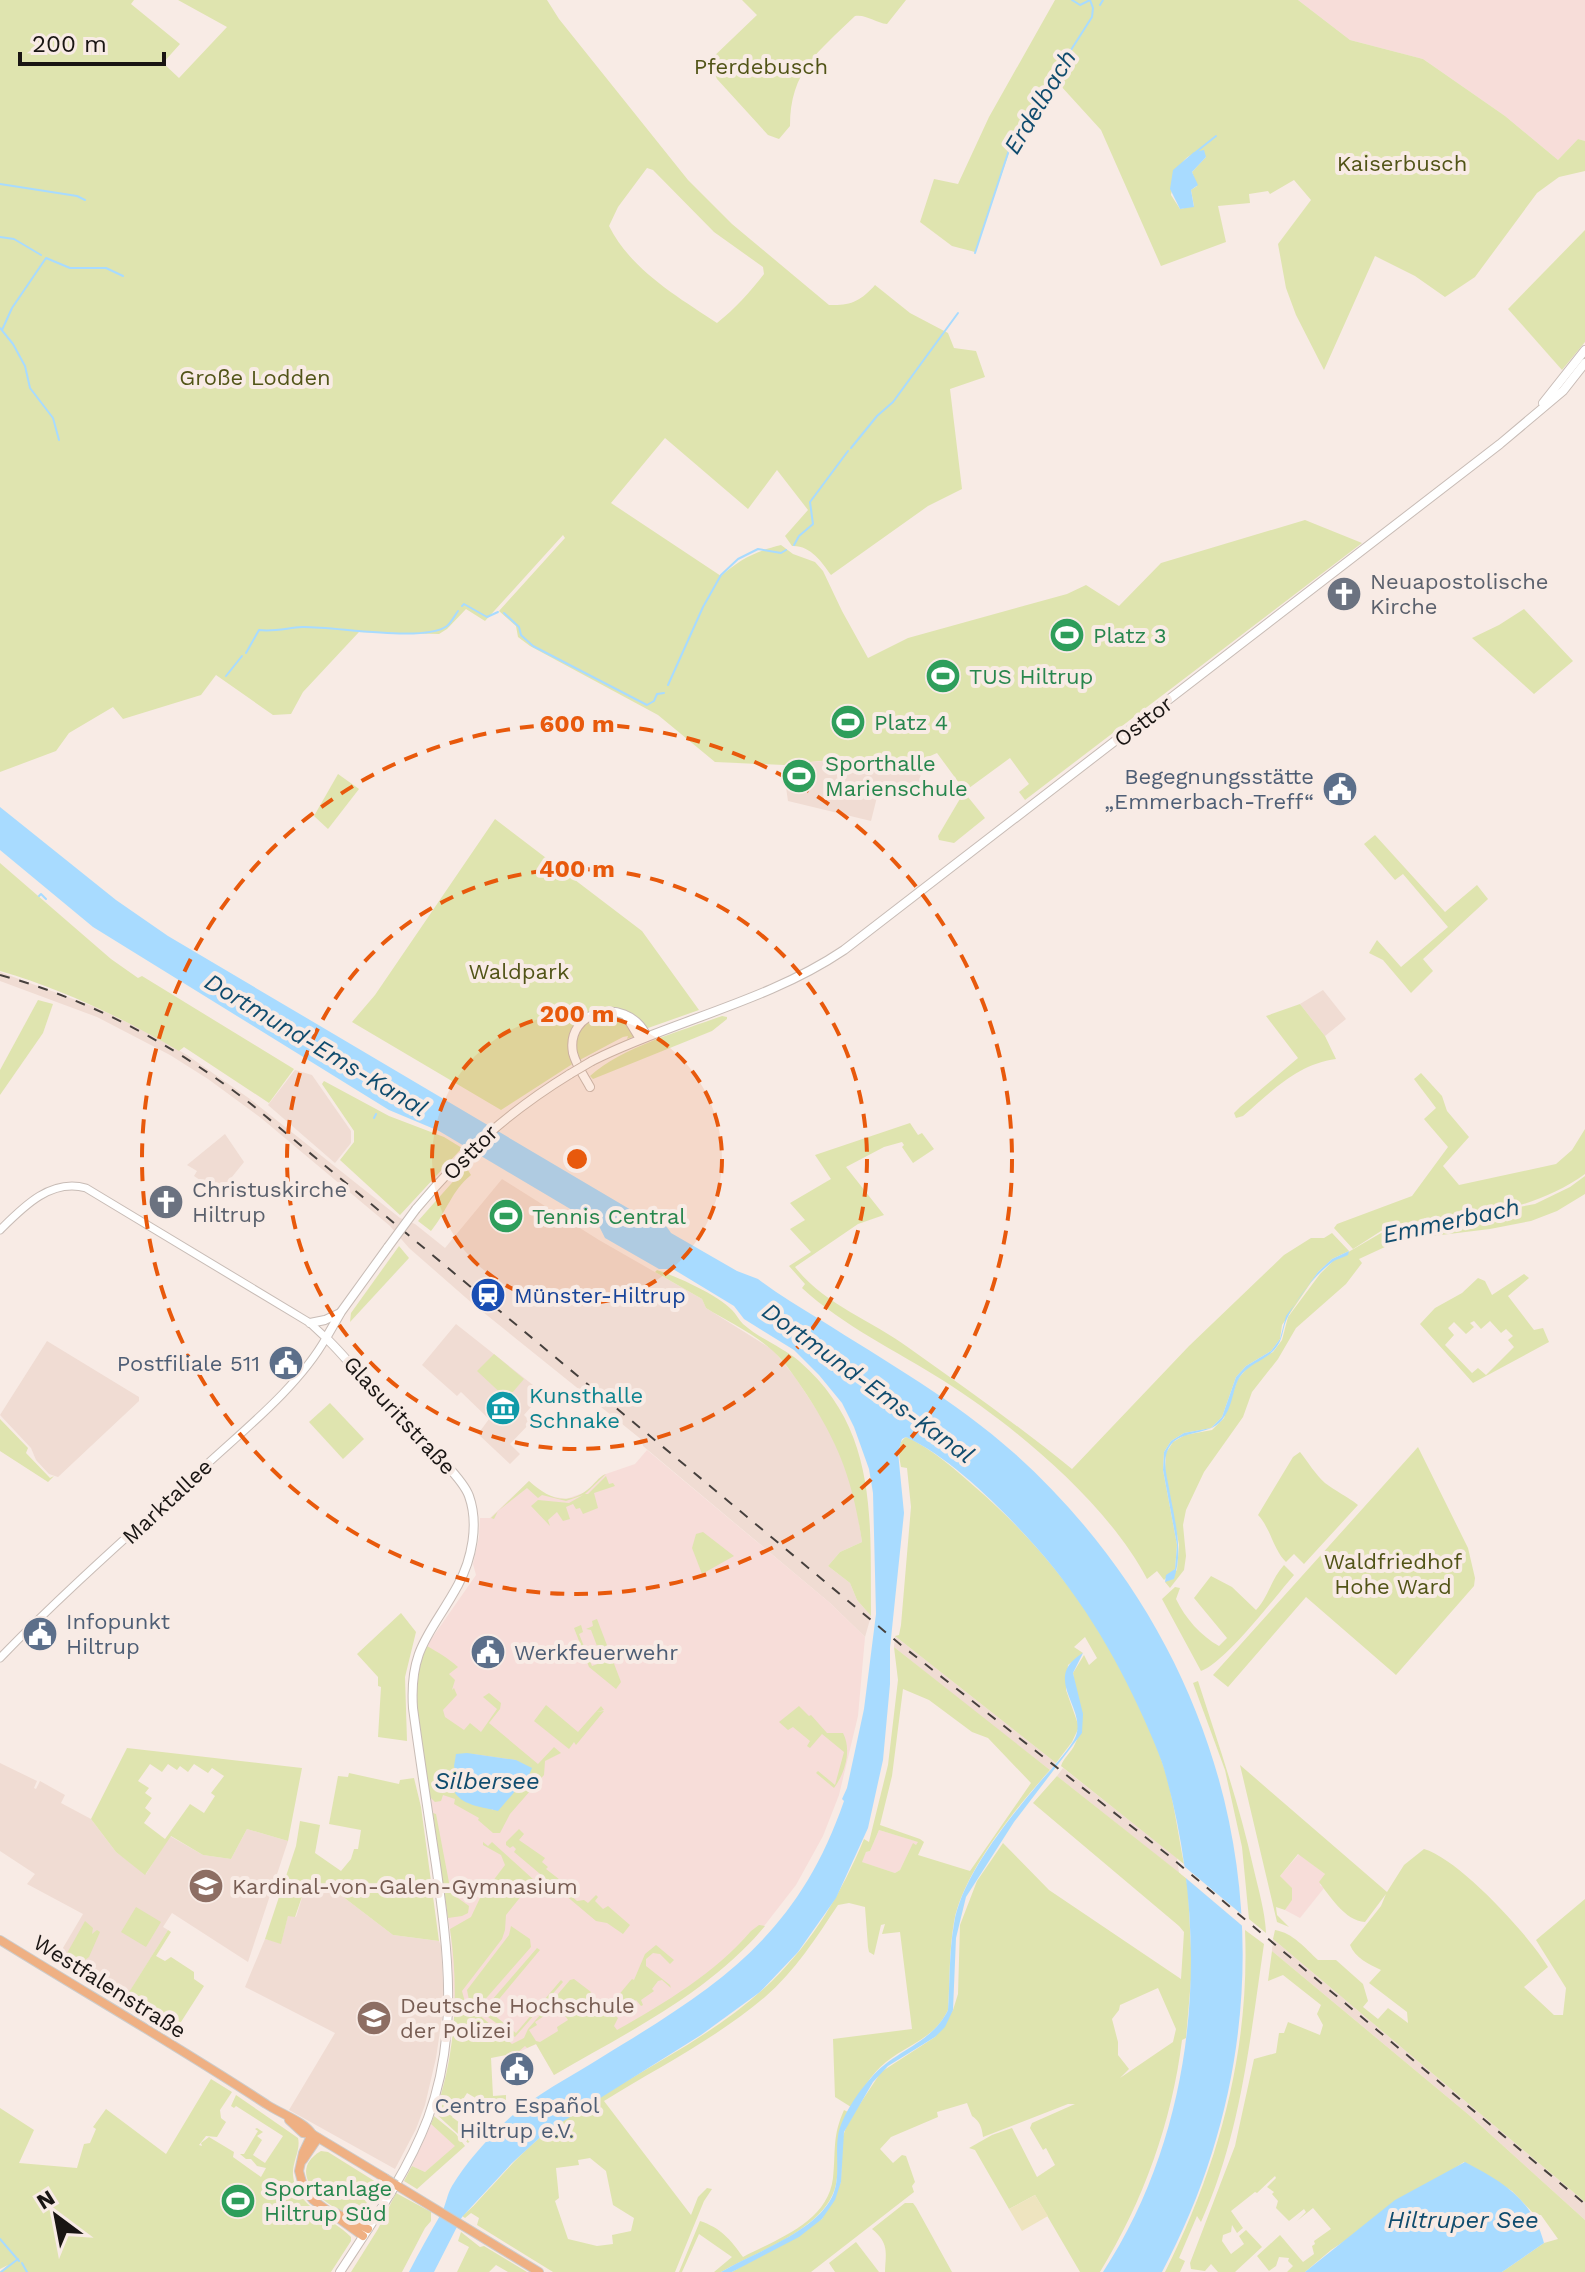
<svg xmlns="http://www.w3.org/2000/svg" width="1585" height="2272" font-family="'Work Sans',sans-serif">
<rect width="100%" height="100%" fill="#f8ebe5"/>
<g fill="#f0dcd3">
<path d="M849,760H921L920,790L878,793L871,821L788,801L783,767L801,762Z"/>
<path d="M0,972L95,1007L145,1031L187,1055L250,1099L400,1218L415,1224L445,1248L502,1179L599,1240L702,1299L706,1308L773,1350L795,1377L824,1421L845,1464L856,1501L862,1542L840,1552L828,1566L850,1583L857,1600L871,1616L865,1637L830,1603L643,1446L642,1440L473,1304L409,1248L390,1226L261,1118L208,1079L170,1055L97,1017L0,981Z"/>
<path d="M1323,990L1346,1019L1325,1036L1300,1004Z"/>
<path d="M295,1070L312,1075L351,1131V1143L335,1163L268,1105Z"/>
<path d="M225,1134L244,1162L219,1193L194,1176L197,1171L187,1165Z"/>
<path d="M456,1324L543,1393L524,1415L531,1422L510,1444L520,1454L510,1464L478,1434L489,1419L461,1392L457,1396L422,1365Z"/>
<path d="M47,1341L139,1397V1401L58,1477L49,1474L36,1460L31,1448L0,1415Z"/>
<path d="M895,1636L1056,1763L1050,1770L984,1719L894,1647Z"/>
<path d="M0,1763L37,1781L34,1788L36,1789L40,1781L65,1795L61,1803L91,1819L116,1852L146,1874L170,1836L203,1855L231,1859L247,1829L288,1841L248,1962L172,1913L163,1927L168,1930L122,2004L54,1963L83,1914L27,1884L35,1874L0,1851Z"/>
<path d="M1063,1768L1177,1858L1179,1873L1057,1776Z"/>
<path d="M306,1885L342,1896L393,1935L439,1941L441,1946L444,2004L436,2058L425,2105L416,2129L395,2169L289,2110L335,2033L245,1987L265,1939L281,1943L288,1915L296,1917Z"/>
<path d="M1273,1939L1585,2202V2220L1469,2115L1272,1951Z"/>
</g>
<g fill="#f7ddd9">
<path d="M1298,0H1585V141L1578,139L1558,160L1505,116L1423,59L1350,40Z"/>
<path d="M647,1450L830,1603L865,1637L858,1716L839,1795L823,1836L796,1885L754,1939L703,1984L675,2003L554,2075L536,2044L517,2053L454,2007L451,1937L420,1729L417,1679L425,1648L476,1575L473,1564L479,1537L480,1518H490L529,1481L544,1495L566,1499L586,1492L603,1475L635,1464Z"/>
<path d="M879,1830L919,1842L916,1845L913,1844L900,1870L895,1873L861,1862L866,1852L870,1851Z"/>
<path d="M1299,1854L1325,1874L1320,1885L1324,1888L1300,1918L1285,1910L1292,1899L1280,1876Z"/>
<path d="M431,2124L456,2146L425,2172L412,2166Z"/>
</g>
<g fill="#dfe4af" fill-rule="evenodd">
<path d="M0,0H134L131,4L180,44L163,63L179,78L227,27L178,0H547L559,19L688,180L732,224L829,305C850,306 861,301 875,285L910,313L948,333L954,348L976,351L985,377L950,389L962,489L928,506L831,575C822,562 810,545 792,546L785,536L808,510L777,470L748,509L665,438L611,503L721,576C740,559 756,551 781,545L793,554L815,562L823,571L842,611L868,658L908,638L1067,594L1086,585L1119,606L1161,563L1305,520L1362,543L1025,800L1019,792L1029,784L1010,758L965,791L937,753L921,760L818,761L784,765L715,762L658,715L530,646L518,637L516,626L499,611L565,538L563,535L485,621L466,609L447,629L439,634L359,632L303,692L291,714L273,715L216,675L201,695L123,719L113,707L69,733L56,751L0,772ZM647,168L653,170L714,232L763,267L764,274C750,292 735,309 717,323C678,297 631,270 609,226L618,207Z"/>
<path d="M742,0H906L887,24C876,23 866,14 855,16C818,52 790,71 790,126L779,139L768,135L717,79L709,61L757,15Z"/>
<path d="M1055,0H1298L1350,40L1423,59L1505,116L1558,160L1578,139L1585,141V171L1559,177L1537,193L1475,277L1445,297L1415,276L1375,256L1324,370L1296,315L1286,288L1278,244L1311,200L1294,180L1270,194L1268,191L1249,194L1250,203L1218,206L1226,242L1161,266L1101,130L1060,85L1069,53L1013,141L975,252L952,246L920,222L934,179L958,184L989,117ZM1201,152L1206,157L1192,172L1197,186L1191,190L1194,206L1180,209L1171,195C1175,177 1179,154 1201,152Z"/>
<path d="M1585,230V342L1562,370L1508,309Z"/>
<path d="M1524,609L1573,661L1534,694L1472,638L1499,625Z"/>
<path d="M338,774L359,789L328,829L314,816Z"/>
<path d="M964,792L985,818L954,843L939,840L938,836Z"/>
<path d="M495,819L642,931L699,1010L634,1033L635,1036L627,1039L628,1036L623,1037L574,1063L501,1110L352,1022L375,995Z"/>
<path d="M1375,835L1445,912L1477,885L1488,899L1423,959L1433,971L1411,993L1383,960L1369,953L1377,940L1401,967L1448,927L1403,874L1395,880L1364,844Z"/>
<path d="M0,863L111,959L138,978L142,976L294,1069L269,1103L184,1047L179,1051C123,1018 62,989 0,971Z"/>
<path d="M38,1000L53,1004L43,1033L0,1095V1070Z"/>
<path d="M1300,1004L1325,1036L1336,1059C1297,1064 1271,1092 1243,1116L1236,1118L1234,1113L1240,1107L1298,1058L1266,1016Z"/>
<path d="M722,1016L727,1017V1019L712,1031L593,1079L590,1076C622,1047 681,1031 722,1016Z"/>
<path d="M1421,1073L1442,1096L1447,1111L1469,1137L1443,1166L1459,1185L1556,1164L1572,1150L1585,1129V1174C1528,1215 1458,1217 1390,1229L1381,1231L1353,1249L1334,1228L1337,1224L1412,1196L1448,1147L1424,1119L1436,1108L1414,1079Z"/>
<path d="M324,1081L389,1116L444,1137L462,1148L400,1215L340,1160L354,1142V1131L322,1084Z"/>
<path d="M910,1123L918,1135L922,1133L934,1149L913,1163L902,1147L904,1145L902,1142L884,1147L846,1167L884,1215L858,1224L795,1267C825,1305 871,1320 909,1348C964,1387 1019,1426 1072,1469L1189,1346L1284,1255L1311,1238H1324L1332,1233L1349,1251L1332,1259L1318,1272L1282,1325L1280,1339L1271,1351L1246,1366L1236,1377L1222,1417L1211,1428L1184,1433L1171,1441L1164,1452L1163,1470L1177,1545L1175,1569L1164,1580L1157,1571L1147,1579C1108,1504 1015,1426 944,1381C897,1351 843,1326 802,1288L805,1284L789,1266L811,1252L790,1229L805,1220L790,1203L831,1179L815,1155Z"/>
<path d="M466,1167L471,1175C452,1190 446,1213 431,1231L418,1221Z"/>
<path d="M1585,1176V1194L1557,1211L1531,1221L1490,1229L1400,1240L1359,1259L1362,1263L1346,1284L1296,1328L1278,1359L1252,1392L1243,1417L1204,1472L1186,1510L1183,1525L1186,1556L1184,1570L1170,1588L1165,1582L1177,1570L1179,1545L1165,1470L1166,1453L1173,1442L1185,1435L1212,1430L1224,1418L1238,1379L1248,1367L1273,1352L1282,1340L1288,1317L1320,1274L1333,1261L1381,1233L1535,1204L1570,1187Z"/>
<path d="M399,1246L409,1258L350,1322L351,1313Z"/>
<path d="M657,1270C676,1276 718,1295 732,1310C736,1314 739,1320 743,1324C760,1339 782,1347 799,1361C879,1430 870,1521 871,1616L857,1600L850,1583L828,1566L840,1552L862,1542C853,1482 840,1446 807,1395C797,1380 786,1363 773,1351C755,1334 727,1321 706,1308L702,1299L655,1272Z"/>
<path d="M1524,1274L1529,1278L1508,1296L1534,1330L1543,1328L1549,1342L1473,1383L1420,1324L1435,1308L1462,1293L1478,1278L1485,1281L1492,1295ZM1474,1321L1481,1329L1490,1321L1501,1333L1506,1329L1513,1336L1508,1340L1514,1347L1486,1375L1478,1368L1472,1373L1445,1345L1454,1335L1448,1328L1454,1322L1466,1334L1474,1327L1470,1323Z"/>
<path d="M494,1354L524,1379L507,1399L477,1371Z"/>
<path d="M330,1403L364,1439L343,1459L309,1422Z"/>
<path d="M0,1419L28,1448L26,1453L50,1478L54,1476L48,1482L0,1451Z"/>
<path d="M906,1437C931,1448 955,1469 975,1487C1061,1561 1133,1664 1166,1774C1174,1802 1178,1834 1184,1864L1061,1766C1064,1757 1071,1753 1075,1744C1088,1719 1076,1697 1073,1673L1084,1655L1089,1665L1097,1658L1085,1637L1074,1647L1083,1653L1068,1665L1066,1690L1079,1727L1072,1742L1056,1763L895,1636L899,1635L901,1625L911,1507L907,1468L901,1467C899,1456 896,1444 906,1437Z"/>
<path d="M1418,1447L1468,1548L1475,1578L1474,1586L1396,1675L1306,1597L1228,1687L1213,1675Z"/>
<path d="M1300,1452C1308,1462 1315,1474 1325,1483C1335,1491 1347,1496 1358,1505L1304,1564L1294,1554L1286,1562C1273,1549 1271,1529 1258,1515L1293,1457Z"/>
<path d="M606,1474L585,1494H588L606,1476L609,1484L613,1483L615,1486L594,1493L598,1508L583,1514L580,1508L576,1509L573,1504L566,1507L570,1519L563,1521L557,1512L548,1520L550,1526L531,1506L538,1500L569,1503L583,1495L566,1501L542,1495L538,1498L527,1488L498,1511L494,1519L491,1518L529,1481C547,1497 565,1507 587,1490C595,1484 598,1477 606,1474Z"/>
<path d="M703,1532L734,1556L702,1574L692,1548L696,1534Z"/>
<path d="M1284,1565L1294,1575C1275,1597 1225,1663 1201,1671L1162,1599L1175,1587L1180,1588L1176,1599C1185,1618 1201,1636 1219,1646L1227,1638L1194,1598L1211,1576L1232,1587L1256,1610C1269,1596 1271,1579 1284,1565Z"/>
<path d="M401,1613L416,1632L405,1677L407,1741L378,1737L381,1687L378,1686V1677L357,1654Z"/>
<path d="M597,1619L621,1682L616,1689L589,1667L574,1628L581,1625L583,1632L579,1634L592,1666L603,1662L591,1630L586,1629L593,1626L592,1621Z"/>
<path d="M427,1646C439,1653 448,1658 458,1667L449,1674L455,1680L452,1690L454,1688L457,1695L443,1710L445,1717L464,1730L470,1723L481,1732L497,1709L483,1697L489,1693L501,1703L500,1709L489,1723L538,1764L554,1747L561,1753L545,1761L544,1775L510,1814L500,1833H493L478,1820L479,1818L454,1804L455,1799L443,1795L441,1801L435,1802L430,1797C424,1757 404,1681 427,1646ZM473,1754L516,1760L493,1810L456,1789L460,1784L456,1775Z"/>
<path d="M894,1647L1050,1770C1016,1808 963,1872 954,1922C949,1950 950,1981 948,2010C935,2038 909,2044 886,2062C871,2074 861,2092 851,2107L835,2097L833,2039L912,2029L900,1932L882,1934L885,1924L881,1925L874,1955L869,1952L868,1947L865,1907L849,1903L838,1905C816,1938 795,1971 765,1997C717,2038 657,2068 604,2101L691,2215L698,2197L707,2188L712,2189L704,2201L675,2272H553L477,2225L479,2218L471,2213L465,2218L462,2216C473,2208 482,2196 492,2186C509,2167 528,2146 549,2131C620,2078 707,2044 772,1981C813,1941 842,1892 864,1839L869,1842L888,1765L898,1680ZM903,1689L929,1700L972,1732L988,1738L1031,1783L970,1871L918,1855L924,1842L920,1839L880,1825L892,1776ZM879,1830L918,1842L916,1845L913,1843L900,1870L895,1873L862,1862L866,1852L870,1851ZM590,2158L606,2171L613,2205L634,2218L631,2231L612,2235L613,2244L597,2246L568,2239L555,2201L559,2198L556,2168L579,2165L578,2160Z"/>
<path d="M1198,1681C1218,1743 1239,1803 1253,1866C1258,1888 1265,1911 1266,1933L1249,1919L1242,1847L1225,1770L1193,1683Z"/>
<path d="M546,1705L578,1732L601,1706L604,1710L597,1712L604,1711L576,1745L574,1742L569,1749L534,1721Z"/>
<path d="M799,1706L809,1716L811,1715L827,1733H843C852,1750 845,1773 834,1788L816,1773L818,1771L835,1785L844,1752L822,1734L810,1748L807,1746L810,1741L793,1727L788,1730L779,1722Z"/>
<path d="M127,1748L302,1768L288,1841L247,1829L231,1859L203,1855L171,1836L145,1875L116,1852L91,1819ZM150,1764L162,1772L168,1764L177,1770L180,1766L188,1772L194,1764L208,1773L212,1768L224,1776L211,1793L215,1796L204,1813L190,1804L165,1839L144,1823L151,1813L145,1808L152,1798L145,1793L149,1788L138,1781Z"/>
<path d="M1240,1765L1387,1892L1404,1865L1424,1849C1459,1859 1529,1935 1548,1967L1524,1987L1554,2015H1563L1566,1988L1536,1940L1585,1899V2202L1273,1939L1275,1930C1293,1933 1305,1948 1318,1960H1336L1363,1984L1368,2001L1363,2007L1378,2019L1388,2008L1408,2023L1407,2012L1369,1983L1381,1970C1369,1964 1355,1958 1350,1945L1381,1906L1386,1894L1365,1922C1345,1921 1329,1895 1319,1882L1325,1874L1298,1854L1280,1876L1292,1888V1900L1285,1910L1276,1907L1277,1915L1289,1927L1277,1922Z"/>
<path d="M349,1773L399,1784L400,1780L414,1778L421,1807L439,1941L393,1935L342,1896L306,1885L295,1917L288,1916L281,1944L265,1939L296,1846L300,1821L320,1825L315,1853L341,1871L351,1859L354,1849H358L361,1830L329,1824L338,1776L348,1777Z"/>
<path d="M1057,1776L1186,1878L1188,1890L1192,1968L1186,2038L1182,2040C1172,2122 1143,2202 1100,2272H1080L1035,2195L1009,2209L975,2150L969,2148L992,2135L1012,2128L1037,2177L1055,2165L1046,2148L1043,2150L1030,2128L1032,2123L1075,2104H1068L983,2137C982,2128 980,2121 972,2116L967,2103L937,2112L938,2117L891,2137L880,2149L893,2163L902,2155L906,2156L915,2182L912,2186L914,2192L811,2272H732L822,2219L841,2182L842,2139L848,2122L881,2072L935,2037L953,2010L958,1994L960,1925L977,1881L1003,1843L1049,1890L1181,1979L1184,1932L1179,1926L1033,1803ZM1158,1988L1176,2029L1173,2042L1120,2078L1129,2069L1118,2055V2042L1112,2019L1119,2010L1120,2005Z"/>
<path d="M433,1813L436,1814L451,1893L469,1906L468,1913L462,1916L448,1918Z"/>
<path d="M519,1829L524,1834L519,1840L545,1858L542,1862L548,1867L546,1869L564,1883L561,1887L577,1901L584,1900L588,1903L596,1895L598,1897L595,1901L603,1909L608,1906L630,1925L623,1934L607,1923L596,1921L514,1852L516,1849L513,1846L510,1848L506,1845V1842Z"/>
<path d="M483,1842L488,1846L492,1842L534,1880L506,1915L505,1930L502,1939L462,1991L465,2002L512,2044L524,2038L528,2029L570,1980L574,1979L591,1992L580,2008L584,2010L591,2009L599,2000L604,2002V2006L618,2018L614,2026L617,2030C665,2003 715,1973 751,1931L759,1925L765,1926C709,1993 628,2032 554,2075L536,2044L527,2048L525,2046L517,2053L491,2058L493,2096L506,2095V2106L496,2110L467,2093L452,2117L476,2135L468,2143L435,2113C456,2054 459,1990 450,1929L471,1917L480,1898L505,1865L501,1855L483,1845ZM555,2001L568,2020L557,2027L558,2031L540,2042L536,2041L529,2030L537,2025L535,2022L544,2016L543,2013Z"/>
<path d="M136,1907L161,1922L146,1947L121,1932Z"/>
<path d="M85,1921L93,1928L92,1934L97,1930L100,1932L89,1957L82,1962L66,1955Z"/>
<path d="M511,1926L530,1939L531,1947L482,2003L480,2009L469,2000L467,1990L509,1935Z"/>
<path d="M168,1930L171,1932L156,1956L165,1961L171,1957L194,1972V1979L204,1986L172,2036L121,2005Z"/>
<path d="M1245,1930L1264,1944C1250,2039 1241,2134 1201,2222L1197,2216L1179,2258L1185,2261L1180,2272H1165C1219,2165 1250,2050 1245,1930Z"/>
<path d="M656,1945L674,1960L670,1964L660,1954L653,1953L646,1959V1966L670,1985L671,1988L662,1980L658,1981L652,1989L654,1991L641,2000L643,2005L641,2006L636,2000L632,2004L635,2009L623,2016L612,2007V2003L632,1979L634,1980L645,1954Z"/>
<path d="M537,1948L540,1950L489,2011L516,2033L561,1980L563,1982L515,2037L484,2014L485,2008Z"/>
<path d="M1272,1951L1469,2115L1585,2220V2272H1502L1544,2243L1558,2239L1541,2215H1535L1512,2191L1464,2162L1331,2250L1305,2272H1287L1293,2266L1288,2261L1289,2258L1279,2257L1276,2266L1269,2271L1257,2256L1280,2235L1303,2262L1314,2254L1312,2246L1315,2244L1314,2241L1331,2229L1313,2208L1297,2221L1306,2212L1304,2209L1289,2221L1276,2208L1278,2201L1272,2194L1274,2192L1267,2187L1276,2178L1275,2176L1257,2193L1255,2192L1231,2211L1243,2228L1237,2233L1232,2225L1231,2232L1223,2235L1222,2241L1231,2254L1244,2244L1239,2236L1246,2230L1262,2247L1235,2272H1218L1211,2264L1205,2271L1191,2269L1190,2263L1235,2146L1254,2059L1276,2053L1279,2033H1284L1288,2022L1320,2035L1323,2025L1317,2014L1321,2005L1283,1975L1268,1981Z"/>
<path d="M211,2079L232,2092L220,2110L221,2118L226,2122L217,2137L206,2136L199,2145L202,2146L201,2143L209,2137L234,2152L233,2157L261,2177L266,2168L257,2166L251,2159H246L240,2154H244L258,2131L255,2129L257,2128L263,2132L257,2136L262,2140L253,2155L265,2163L283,2136L236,2106L234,2108L231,2106L236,2095L298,2138C301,2150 292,2162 293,2175C295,2206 331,2217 351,2237V2241L331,2272H0L8,2265L0,2269V2108L34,2130L19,2163L77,2168L84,2144L90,2143L96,2129L93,2127L106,2109L166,2154Z"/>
<path d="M844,2110L848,2112C834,2141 842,2155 836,2184C827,2229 757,2251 721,2272H714L732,2257L699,2234L682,2272H679L700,2221C721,2228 730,2239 743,2257C777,2239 828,2222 833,2178C836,2150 832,2137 844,2110Z"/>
<path d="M434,2116L456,2134L465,2146L417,2189L404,2181L412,2166L425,2172L455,2146L431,2124Z"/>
<path d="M321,2151L328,2152L384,2187L363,2217C336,2217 279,2175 321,2151Z"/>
<path d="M396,2193L431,2212V2221L425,2228L402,2272H351L378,2229Z"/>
<path d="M905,2203H913L916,2207L952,2272H885C886,2252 889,2243 872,2229Z"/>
<path d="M461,2232L480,2247L484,2246L527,2272H508L496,2265L489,2272H457L469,2247L458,2241Z"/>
<path d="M856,2242L879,2272H835L829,2263Z"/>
</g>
<path fill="#eee4bf" d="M1035,2195L1048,2216L1022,2231L1009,2209Z"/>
<g fill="#a8dbff">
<path d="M1204,150L1206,157L1192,172L1198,185L1191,190L1194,207L1180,209L1170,189L1173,170L1194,152Z"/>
<path d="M0,807L116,900L168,936L643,1217C654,1215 666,1224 671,1233L737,1271L758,1279C777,1294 798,1306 819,1319C885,1361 956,1401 1014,1453C1249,1664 1311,1992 1162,2272H1103C1198,2127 1211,1940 1166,1776C1161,1756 1152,1738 1144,1719C1114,1652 1077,1591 1027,1537C996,1503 948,1456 906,1437L902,1439L898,1452L904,1513L890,1648V1684L883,1760L868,1828L836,1898L798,1952L760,1992L701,2035L546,2132L512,2163L462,2217L434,2272H409C419,2252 430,2233 441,2214C446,2205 447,2194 452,2186C466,2163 484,2143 502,2125C530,2097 569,2078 602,2057C718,1986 797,1937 844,1801L842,1799L847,1788L864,1709L876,1614L873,1493L869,1469L854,1427L842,1403L819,1375L794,1350L744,1319L734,1306L673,1269H659L605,1238L599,1226L439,1131L389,1110L93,927L0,850Z"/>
<path d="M1349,1251L1348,1255C1342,1258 1336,1259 1331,1263C1314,1276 1294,1301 1286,1321C1282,1331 1283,1340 1275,1349C1265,1361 1246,1364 1238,1380C1232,1393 1232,1408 1222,1420C1208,1438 1176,1427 1167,1452C1163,1464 1167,1476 1169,1488C1174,1518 1184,1549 1174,1579L1165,1582L1166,1575L1175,1569L1177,1545L1163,1470L1164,1452L1171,1441L1184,1433L1211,1428L1222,1417L1236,1377L1246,1366L1271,1351L1280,1339L1286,1316L1318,1272L1332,1259Z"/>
<path d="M1083,1653L1073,1673L1083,1714L1082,1733L1014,1822L966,1897L956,1938L953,2010L945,2027L935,2037L888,2066L873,2082L844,2132L841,2182L835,2200L822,2219L799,2237L732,2272H721C754,2252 814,2233 832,2197C841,2178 835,2156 838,2136C841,2117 858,2092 871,2078C894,2050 932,2044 948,2010C950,1982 949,1952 954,1924C961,1877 1009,1819 1039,1783C1051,1769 1064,1756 1074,1740C1091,1710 1039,1679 1083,1653Z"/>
<path d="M467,1753L516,1760L532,1768L529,1775L498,1811C483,1807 464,1806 455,1793L460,1784L454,1766L456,1754Z"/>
<path d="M1465,2162C1503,2182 1532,2199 1544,2243L1502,2272H1305L1395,2200Z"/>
</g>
<path fill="#f8ebe5" d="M1179,1862L1246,1918V1929L1181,1874Z"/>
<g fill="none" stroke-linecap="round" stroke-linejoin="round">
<g stroke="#a8dbff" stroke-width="2">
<path d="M1100,5L1103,0"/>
<path d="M1196,152L1216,136"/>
<path d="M0,184L77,196L85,200"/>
<path d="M0,237L14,239L41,255"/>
<path d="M975,253L1011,144L1092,17L1093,8L1090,0L1080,5L1072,0"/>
<path d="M0,328L13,344L25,366L30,388L53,418L59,440"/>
<path d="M2,330L12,308L46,258L70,268H106L123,276"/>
<path d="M851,448L877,416L893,402L958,313"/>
<path d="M794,545L799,536L813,524L810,502L848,451"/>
<path d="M462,606L464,604L487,617L498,612"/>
<path d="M504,613L519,627L521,635L533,646L647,705L654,701L657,694L664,693"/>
<path d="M246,653L259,630C274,632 287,628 302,627C334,626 424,643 447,626C451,623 455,615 458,611"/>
<path d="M226,676L242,656"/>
<path d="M668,685L703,607L721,575L738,559L758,549L781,553L786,550"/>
<path d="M39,896L41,894L46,899"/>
<path d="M374,1118L376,1114"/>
<path d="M1071,1681L1075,1697"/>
<path d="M0,2239L19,2261"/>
<path d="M22,2263L27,2272"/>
<path d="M1,2272L18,2259"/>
</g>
<defs>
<path id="tertiary" d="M0,1230C23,1207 51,1178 86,1188L310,1323L326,1338C299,1386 245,1429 205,1466C136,1529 65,1591 0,1658"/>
<g id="secondary">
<path d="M1543,403L1585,350"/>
<path d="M626,1016L640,1039"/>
<path d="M592,1061C674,1020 767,1002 844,950L1500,444L1563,391L1585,363"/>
<path d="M590,1087C584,1076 576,1065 573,1053C565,1010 625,996 645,1033"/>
<path d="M416,1209C463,1153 508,1112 570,1074"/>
<path d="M310,1323L325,1320L340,1313"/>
<path d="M340,2272C372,2223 407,2173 428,2118C459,2034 448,1951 436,1865C428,1812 420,1760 413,1708C409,1647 432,1633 458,1585C472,1559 479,1524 469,1496C461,1473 403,1424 383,1402C364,1381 347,1358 326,1338L341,1312L388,1247"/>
</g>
<g id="primary">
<path d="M0,1940C89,1995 179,2047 266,2104C279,2113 305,2122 312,2134"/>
<path d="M289,2120L303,2133L312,2134L385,2178"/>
<path d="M312,2134L303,2153L299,2171L304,2189L313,2200L363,2236"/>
<path d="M303,2160L318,2138"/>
<path d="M396,2185L539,2272"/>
<path d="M336,2213L368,2229"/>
</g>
</defs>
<use href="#tertiary" stroke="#c8bcb6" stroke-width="9"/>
<use href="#secondary" stroke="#c8bcb6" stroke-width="10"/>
<use href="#primary" stroke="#cccccb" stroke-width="10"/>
<use href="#tertiary" stroke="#fff" stroke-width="7"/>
<use href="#secondary" stroke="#fff" stroke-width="8"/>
<use href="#primary" stroke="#efb083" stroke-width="8"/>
<path stroke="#46403d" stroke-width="2" stroke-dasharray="10 10" stroke-linecap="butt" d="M0,975C92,1000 176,1046 251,1104L901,1645L1168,1855L1585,2204"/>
<defs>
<g id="secondary-bridge">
<path d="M570,1074L592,1061"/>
<path d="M388,1247L416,1209"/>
</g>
<path id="primary-bridge" d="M385,2178L396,2185"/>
</defs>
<use href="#secondary-bridge" stroke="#c8bcb6" stroke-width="10" stroke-linecap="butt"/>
<use href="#primary-bridge" stroke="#cccccb" stroke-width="10" stroke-linecap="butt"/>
<use href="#secondary-bridge" stroke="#fff" stroke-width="8"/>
<use href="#primary-bridge" stroke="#efb083" stroke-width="8"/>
</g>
<circle cx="577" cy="1159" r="145" fill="#e8590c" fill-opacity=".12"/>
<g fill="none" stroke="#e8590c" stroke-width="4" stroke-dasharray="14 10">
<circle cx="577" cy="1159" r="145"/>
<circle cx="577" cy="1159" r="290"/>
<circle cx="577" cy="1159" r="435"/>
</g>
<defs>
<symbol id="church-disc" viewBox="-11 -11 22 22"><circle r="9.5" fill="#6b7280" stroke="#f8ebe5"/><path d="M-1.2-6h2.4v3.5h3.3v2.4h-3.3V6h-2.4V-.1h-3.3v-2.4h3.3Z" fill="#fff"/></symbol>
<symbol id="stadium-disc" viewBox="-11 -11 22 22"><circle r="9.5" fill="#2e9e5b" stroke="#f8ebe5"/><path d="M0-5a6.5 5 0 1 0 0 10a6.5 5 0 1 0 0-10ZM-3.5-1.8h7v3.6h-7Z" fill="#fff"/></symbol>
<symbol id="civic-disc" viewBox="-11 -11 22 22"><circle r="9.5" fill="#5c6f8a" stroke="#f8ebe5"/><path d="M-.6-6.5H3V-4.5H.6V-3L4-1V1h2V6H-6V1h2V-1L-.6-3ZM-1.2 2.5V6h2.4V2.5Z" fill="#fff"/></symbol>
<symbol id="station-disc" viewBox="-11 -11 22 22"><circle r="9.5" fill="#1a4fb4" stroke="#f8ebe5"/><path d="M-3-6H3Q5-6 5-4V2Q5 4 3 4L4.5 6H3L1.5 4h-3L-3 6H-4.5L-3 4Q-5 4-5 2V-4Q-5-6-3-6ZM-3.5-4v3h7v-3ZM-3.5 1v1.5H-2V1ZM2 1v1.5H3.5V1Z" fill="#fff"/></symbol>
<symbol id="museum-disc" viewBox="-11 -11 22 22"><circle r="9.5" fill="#0f9aa8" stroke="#f8ebe5"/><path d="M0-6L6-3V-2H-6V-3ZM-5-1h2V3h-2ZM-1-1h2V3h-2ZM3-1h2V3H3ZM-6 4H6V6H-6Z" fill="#fff"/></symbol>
<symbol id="school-disc" viewBox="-11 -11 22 22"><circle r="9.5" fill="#8d6e63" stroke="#f8ebe5"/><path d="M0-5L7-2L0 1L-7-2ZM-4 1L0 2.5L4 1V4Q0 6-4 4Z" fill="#fff"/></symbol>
<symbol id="university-disc" viewBox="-11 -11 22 22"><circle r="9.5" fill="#8d6e63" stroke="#f8ebe5"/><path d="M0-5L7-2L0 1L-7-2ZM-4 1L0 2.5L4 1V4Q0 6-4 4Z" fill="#fff"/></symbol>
</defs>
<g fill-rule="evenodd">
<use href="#church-disc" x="1324" y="574" width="40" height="40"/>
<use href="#stadium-disc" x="1047" y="615" width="40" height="40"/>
<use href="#stadium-disc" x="923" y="656" width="40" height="40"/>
<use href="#stadium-disc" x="828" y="702" width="40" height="40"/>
<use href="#stadium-disc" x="779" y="756" width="40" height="40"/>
<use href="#civic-disc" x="1320" y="769" width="40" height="40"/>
<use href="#church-disc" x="146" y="1182" width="40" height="40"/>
<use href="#stadium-disc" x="486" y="1196" width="40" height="40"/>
<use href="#station-disc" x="468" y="1275" width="40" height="40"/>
<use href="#civic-disc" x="266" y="1343" width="40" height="40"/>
<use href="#museum-disc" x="483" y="1388" width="40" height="40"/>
<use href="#civic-disc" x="20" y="1614" width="40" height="40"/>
<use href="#civic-disc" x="468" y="1632" width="40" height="40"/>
<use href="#school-disc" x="186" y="1866" width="40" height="40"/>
<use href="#university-disc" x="354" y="1998" width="40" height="40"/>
<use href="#civic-disc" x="497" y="2049" width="40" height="40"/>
<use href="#stadium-disc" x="218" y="2181" width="40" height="40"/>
</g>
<g text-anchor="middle" stroke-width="8" stroke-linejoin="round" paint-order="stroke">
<g font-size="22" fill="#515417" stroke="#f8ebe5">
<text x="761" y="74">Pferdebusch</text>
<text x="1402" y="171">Kaiserbusch</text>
<text x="255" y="385">Große Lodden</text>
<text x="519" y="979">Waldpark</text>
<text x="1393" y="1569">Waldfriedhof<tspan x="1393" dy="25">Hohe Ward</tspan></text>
</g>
<g font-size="22" fill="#5b616d" stroke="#f8ebe5" text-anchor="start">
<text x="1370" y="589">Neuapostolische<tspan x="1370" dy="25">Kirche</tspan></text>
<text x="192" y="1197">Christuskirche<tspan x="192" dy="25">Hiltrup</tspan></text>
</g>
<g font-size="22" fill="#27864d" stroke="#f8ebe5" text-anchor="start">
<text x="1093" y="643">Platz 3</text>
<text x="969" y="684">TUS Hiltrup</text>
<text x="874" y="730">Platz 4</text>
<text x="825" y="771">Sporthalle<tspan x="825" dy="25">Marienschule</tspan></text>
<text x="532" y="1224">Tennis Central</text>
<text x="264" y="2196">Sportanlage<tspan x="264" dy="25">Hiltrup Süd</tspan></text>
</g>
<g font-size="22" fill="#191513" stroke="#f8ebe5">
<text transform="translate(1143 721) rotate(-38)" y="8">Osttor</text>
<text transform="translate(470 1152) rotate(-45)" y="8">Osttor</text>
<text transform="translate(400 1415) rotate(47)" y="8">Glasuritstraße</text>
<text transform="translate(167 1501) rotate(-43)" y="8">Marktallee</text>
<text transform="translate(110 1986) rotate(32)" y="8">Westfalenstraße</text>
</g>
<g font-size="22" fill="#4e5e75" stroke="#f8ebe5" text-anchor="end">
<text x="1314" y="784">Begegnungsstätte<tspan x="1314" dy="25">„Emmerbach-Treff“</tspan></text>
<text x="260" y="1371">Postfiliale 511</text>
<text x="66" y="1629" text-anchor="start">Infopunkt<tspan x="66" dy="25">Hiltrup</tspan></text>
<text x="514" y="1660" text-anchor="start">Werkfeuerwehr</text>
<text x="517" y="2113" text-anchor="middle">Centro Español<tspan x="517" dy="25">Hiltrup e.V.</tspan></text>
</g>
<g font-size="22" fill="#164399" stroke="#f8ebe5" text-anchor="start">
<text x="514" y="1303">Münster-Hiltrup</text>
</g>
<g font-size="22" fill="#0d838f" stroke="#f8ebe5" text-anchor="start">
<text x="529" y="1403">Kunsthalle<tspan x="529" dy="25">Schnake</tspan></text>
</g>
<g font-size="22" fill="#785e54" stroke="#f8ebe5" text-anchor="start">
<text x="232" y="1894">Kardinal-von-Galen-Gymnasium</text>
<text x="400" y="2013">Deutsche Hochschule<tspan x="400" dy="25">der Polizei</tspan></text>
</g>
<g font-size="24" font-style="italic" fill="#104c6e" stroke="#f8ebe5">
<text transform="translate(1040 102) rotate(-59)" y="8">Erdelbach</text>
<text transform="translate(316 1045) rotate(31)" y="8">Dortmund-Ems-Kanal</text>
<text transform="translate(1451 1221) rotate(-12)" y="8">Emmerbach</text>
<text transform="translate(868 1383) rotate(36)" y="8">Dortmund-Ems-Kanal</text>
<text x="487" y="1789">Silbersee</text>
<text x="1463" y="2228">Hiltruper See</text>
</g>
</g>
<circle cx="577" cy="1159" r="12" fill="#e8590c" stroke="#f8ebe5" stroke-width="4"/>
<g font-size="24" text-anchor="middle" font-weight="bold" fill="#e8590c" stroke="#f8ebe5" stroke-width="8" stroke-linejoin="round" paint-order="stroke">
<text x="577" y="732">600 m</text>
<text x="577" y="877">400 m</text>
<text x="577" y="1022">200 m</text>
</g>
<g transform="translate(56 2216) rotate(328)" stroke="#f8ebe5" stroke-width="6" paint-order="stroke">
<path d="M0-6L14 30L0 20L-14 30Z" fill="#191513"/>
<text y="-12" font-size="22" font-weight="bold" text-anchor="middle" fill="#191513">N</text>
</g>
<path d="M20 52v12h144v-12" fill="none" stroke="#191513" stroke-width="4"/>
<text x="32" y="52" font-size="24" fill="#191513" stroke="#f8ebe5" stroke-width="6" paint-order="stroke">200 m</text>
</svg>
